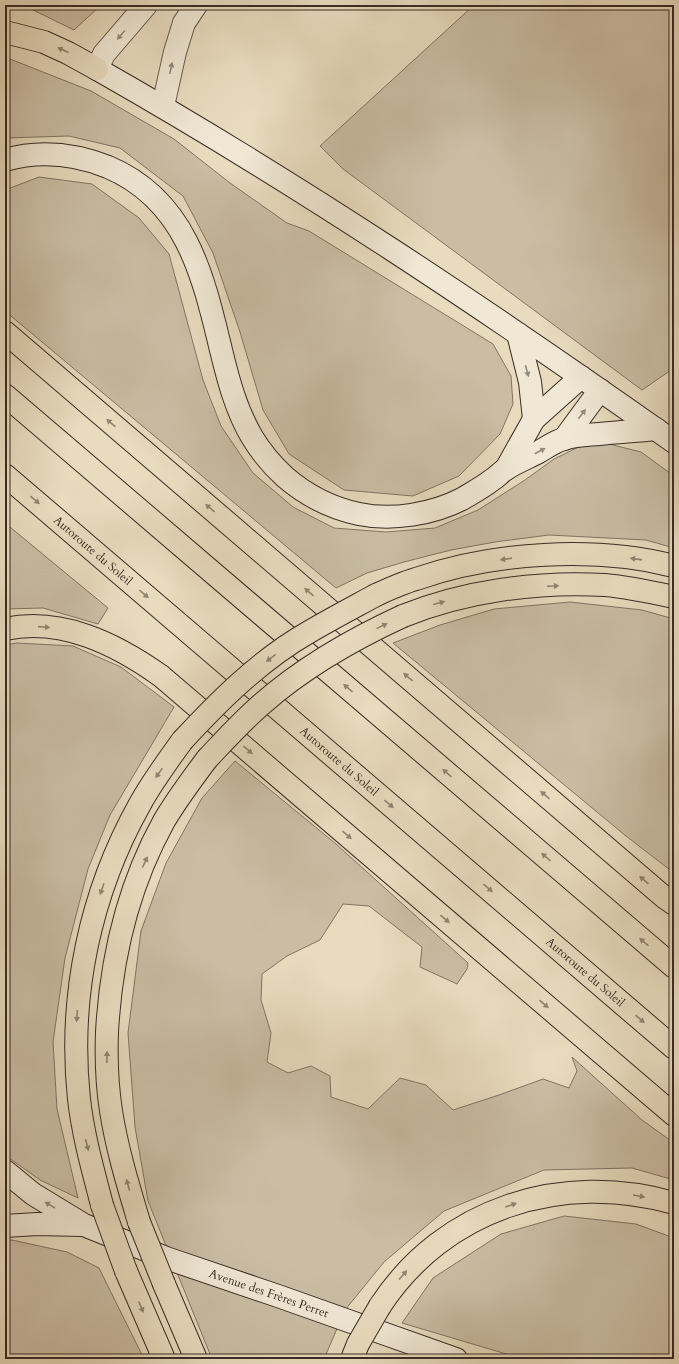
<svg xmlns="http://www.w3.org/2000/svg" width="679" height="1364" font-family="Cardo,serif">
<rect width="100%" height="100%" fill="#e8dbbe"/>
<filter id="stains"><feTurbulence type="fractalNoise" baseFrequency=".005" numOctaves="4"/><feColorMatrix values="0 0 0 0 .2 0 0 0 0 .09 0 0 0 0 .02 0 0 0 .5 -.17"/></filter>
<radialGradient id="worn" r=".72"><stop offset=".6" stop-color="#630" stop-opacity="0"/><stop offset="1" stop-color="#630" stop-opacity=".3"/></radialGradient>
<g fill="#cabda4" stroke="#817464">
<path d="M23,5H101L74,30Z"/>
<path d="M474,5H674V368L642,390L343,169L320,146Z"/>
<path d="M5,57L91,91L174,139L230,183L287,223L309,231L493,344L511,376L513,404L500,434L459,476L413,496L344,490L289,454L263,410L240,332L213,253L183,196L120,148L69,136L5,138Z"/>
<path d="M39,177L92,184L139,218L169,254L203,380L221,426L253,473L293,507L334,528L386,532L435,528L478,510L525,480L554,459L593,440L641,452L674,476V548L646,540L549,535L495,542L451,550L404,562L367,573L336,588L5,311V190Z"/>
<path d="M5,523L108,608L98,624L43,608L5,609Z"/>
<path d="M570,602L642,610L674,619V873L626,836L393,643L440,625L494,609Z"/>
<path d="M17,643L73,646L121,667L174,707L110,815L88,869L65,958L53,1042L57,1109L78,1198L40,1180L5,1155V645Z"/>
<path d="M235,761L336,844L468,963L467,969L457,984L420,967L422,947L369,906L343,904L320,940L287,956L262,974L261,1000L271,1033L267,1062L288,1073L311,1066L330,1076L331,1097L368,1109L400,1078L426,1085L453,1110L499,1095L543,1079L569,1088L577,1071L572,1057L642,1120L674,1143V1180L632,1168L544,1170L444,1211L384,1262L345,1310L324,1359H212L148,1201L135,1127L128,1033L141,931L166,863L202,798Z"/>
<path d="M564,1216L636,1224L674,1238V1359H523L402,1323L433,1278L501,1234Z"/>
<path d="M12,1240L67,1252L99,1268L144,1359H5V1241Z"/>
</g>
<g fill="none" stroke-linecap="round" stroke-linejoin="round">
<defs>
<g id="street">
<path d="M97,69L104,54L146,5"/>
<path d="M163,106L175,52L184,23L196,5"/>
</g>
<g id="secondary">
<path d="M97,69C296,182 487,310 674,442"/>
<path d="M5,160C40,150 75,154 108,167C186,200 203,275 221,350C228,379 236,410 252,437C261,452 272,465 285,477C307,496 331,508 359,514C392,521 433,514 462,499C472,493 483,487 492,480C497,477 501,472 506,469C515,463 527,458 537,453C546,448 555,441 564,439C575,435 588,435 599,434C618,432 637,431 656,429"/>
<path d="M518,334L530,382L534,419"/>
<path d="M564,439L600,390"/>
<path d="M506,469L534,419L581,377"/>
<path id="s1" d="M5,1171L33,1194L84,1225L166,1258L278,1296L456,1359"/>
<path d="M5,1226L37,1224L82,1225"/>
</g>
<g id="highway">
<path d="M5,32L44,42L68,53L97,69"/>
<path d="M5,332L664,897L674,904"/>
<path d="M5,395L674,967"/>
<path id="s2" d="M5,475L674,1048"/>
<path d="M376,595C389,589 402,583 416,579C493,552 595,546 674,566"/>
<path d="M403,616C465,591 538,581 605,585C628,587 651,592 674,597"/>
<path d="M5,629C62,617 116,644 161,676L674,1115"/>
<path d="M102,1205C93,1170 83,1135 79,1099C68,997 90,893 140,804C152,782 167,762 182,741"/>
<path d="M139,1222C128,1185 117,1149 111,1111C107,1085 106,1059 107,1032C111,959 128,886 164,821C177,799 192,779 207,759"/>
<path d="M126,1271L164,1359"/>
<path d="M164,1284L196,1359"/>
<path d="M380,1306C444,1208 562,1171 674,1203"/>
<path d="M352,1359L358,1344"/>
</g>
</defs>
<use href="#street" stroke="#64584b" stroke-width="24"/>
<use href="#secondary" stroke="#382c25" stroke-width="24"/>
<use href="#highway" stroke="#382c25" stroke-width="24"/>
<use href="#street" stroke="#f0e8d5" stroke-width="22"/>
<use href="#secondary" stroke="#f0e8d5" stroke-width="22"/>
<use href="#highway" stroke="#e8dbbe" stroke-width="22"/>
<defs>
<g id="highway-bridge">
<path d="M182,741C220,700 260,660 309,632C331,619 354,607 376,595"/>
<path d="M207,759C225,740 243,720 263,703C304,667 353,639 403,616"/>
<path d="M102,1205L126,1271"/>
<path d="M139,1222L164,1284"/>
<path d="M358,1344L380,1306"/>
</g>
</defs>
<use href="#highway-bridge" stroke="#382c25" stroke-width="24" stroke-linecap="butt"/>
<use href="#highway-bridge" stroke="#e8dbbe" stroke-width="22"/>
</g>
<defs><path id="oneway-solid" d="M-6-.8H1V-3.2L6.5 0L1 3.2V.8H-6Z"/></defs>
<g fill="#948a7d">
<use href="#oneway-solid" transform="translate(121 35) rotate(130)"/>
<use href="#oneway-solid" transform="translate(171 68) rotate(-78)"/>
<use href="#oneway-solid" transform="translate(527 371) rotate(75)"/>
<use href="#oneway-solid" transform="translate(582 414) rotate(-53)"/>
<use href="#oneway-solid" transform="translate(540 451) rotate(-28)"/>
<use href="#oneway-solid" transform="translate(50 1205) rotate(-149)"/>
</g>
<g fill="#908472">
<use href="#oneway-solid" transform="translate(63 50) rotate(-156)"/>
<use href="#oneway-solid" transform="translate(111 423) rotate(-139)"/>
<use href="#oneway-solid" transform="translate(35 500) rotate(40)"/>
<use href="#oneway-solid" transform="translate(210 508) rotate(-140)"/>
<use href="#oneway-solid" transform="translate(506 559) rotate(172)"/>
<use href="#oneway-solid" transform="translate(636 559) rotate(-172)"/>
<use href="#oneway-solid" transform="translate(553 586) rotate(-2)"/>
<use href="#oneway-solid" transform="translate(309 592) rotate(-140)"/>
<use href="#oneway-solid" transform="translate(144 594) rotate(40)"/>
<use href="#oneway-solid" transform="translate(439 603) rotate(-15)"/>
<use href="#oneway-solid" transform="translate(382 626) rotate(-26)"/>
<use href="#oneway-solid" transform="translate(44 627) rotate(4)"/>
<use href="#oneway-solid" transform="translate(271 658) rotate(143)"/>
<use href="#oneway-solid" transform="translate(408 677) rotate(-140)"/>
<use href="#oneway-solid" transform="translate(348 688) rotate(-139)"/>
<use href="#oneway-solid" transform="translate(248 750) rotate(41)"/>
<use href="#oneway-solid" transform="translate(159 773) rotate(125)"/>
<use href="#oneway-solid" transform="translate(447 773) rotate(-139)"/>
<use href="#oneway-solid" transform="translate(545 795) rotate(-139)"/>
<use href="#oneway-solid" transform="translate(389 804) rotate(41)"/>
<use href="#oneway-solid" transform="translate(347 835) rotate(41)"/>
<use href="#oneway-solid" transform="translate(546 857) rotate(-139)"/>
<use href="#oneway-solid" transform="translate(145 862) rotate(-66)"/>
<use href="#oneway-solid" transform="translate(644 880) rotate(-139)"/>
<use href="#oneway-solid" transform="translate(488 888) rotate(41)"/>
<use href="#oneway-solid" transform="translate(102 889) rotate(109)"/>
<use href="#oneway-solid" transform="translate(445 919) rotate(41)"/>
<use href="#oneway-solid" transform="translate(644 942) rotate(-139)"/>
<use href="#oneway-solid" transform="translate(544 1004) rotate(41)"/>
<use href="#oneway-solid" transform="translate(77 1016) rotate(94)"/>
<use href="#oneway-solid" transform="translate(640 1019) rotate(41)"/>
<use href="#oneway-solid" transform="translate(107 1057) rotate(-89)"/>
<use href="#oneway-solid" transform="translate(87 1145) rotate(76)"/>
<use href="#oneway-solid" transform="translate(128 1185) rotate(-106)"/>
<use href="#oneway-solid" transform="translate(639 1196) rotate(10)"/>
<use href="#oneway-solid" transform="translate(511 1205) rotate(-19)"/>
<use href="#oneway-solid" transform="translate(403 1275) rotate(-49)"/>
<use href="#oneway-solid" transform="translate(141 1307) rotate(67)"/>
</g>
<g text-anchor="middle" stroke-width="3" stroke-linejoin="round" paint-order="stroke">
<g font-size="12" fill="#382c25" stroke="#f0e8d5">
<text dy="4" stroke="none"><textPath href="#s2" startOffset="116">Autoroute du Soleil</textPath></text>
<text dy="4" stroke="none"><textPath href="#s2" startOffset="440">Autoroute du Soleil</textPath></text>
<text dy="4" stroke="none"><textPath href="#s2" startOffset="764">Autoroute du Soleil</textPath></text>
<text dy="4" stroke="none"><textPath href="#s1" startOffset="293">Avenue des Frères Perret</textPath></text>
</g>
</g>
<rect width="679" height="1364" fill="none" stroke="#e8dbbe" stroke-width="20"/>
<rect x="6" y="6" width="667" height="1352" fill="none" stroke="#382c25" stroke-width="2"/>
<rect x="10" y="10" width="659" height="1344" fill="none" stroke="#382c25"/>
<rect width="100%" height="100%" filter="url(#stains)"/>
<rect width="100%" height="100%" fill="url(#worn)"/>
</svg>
